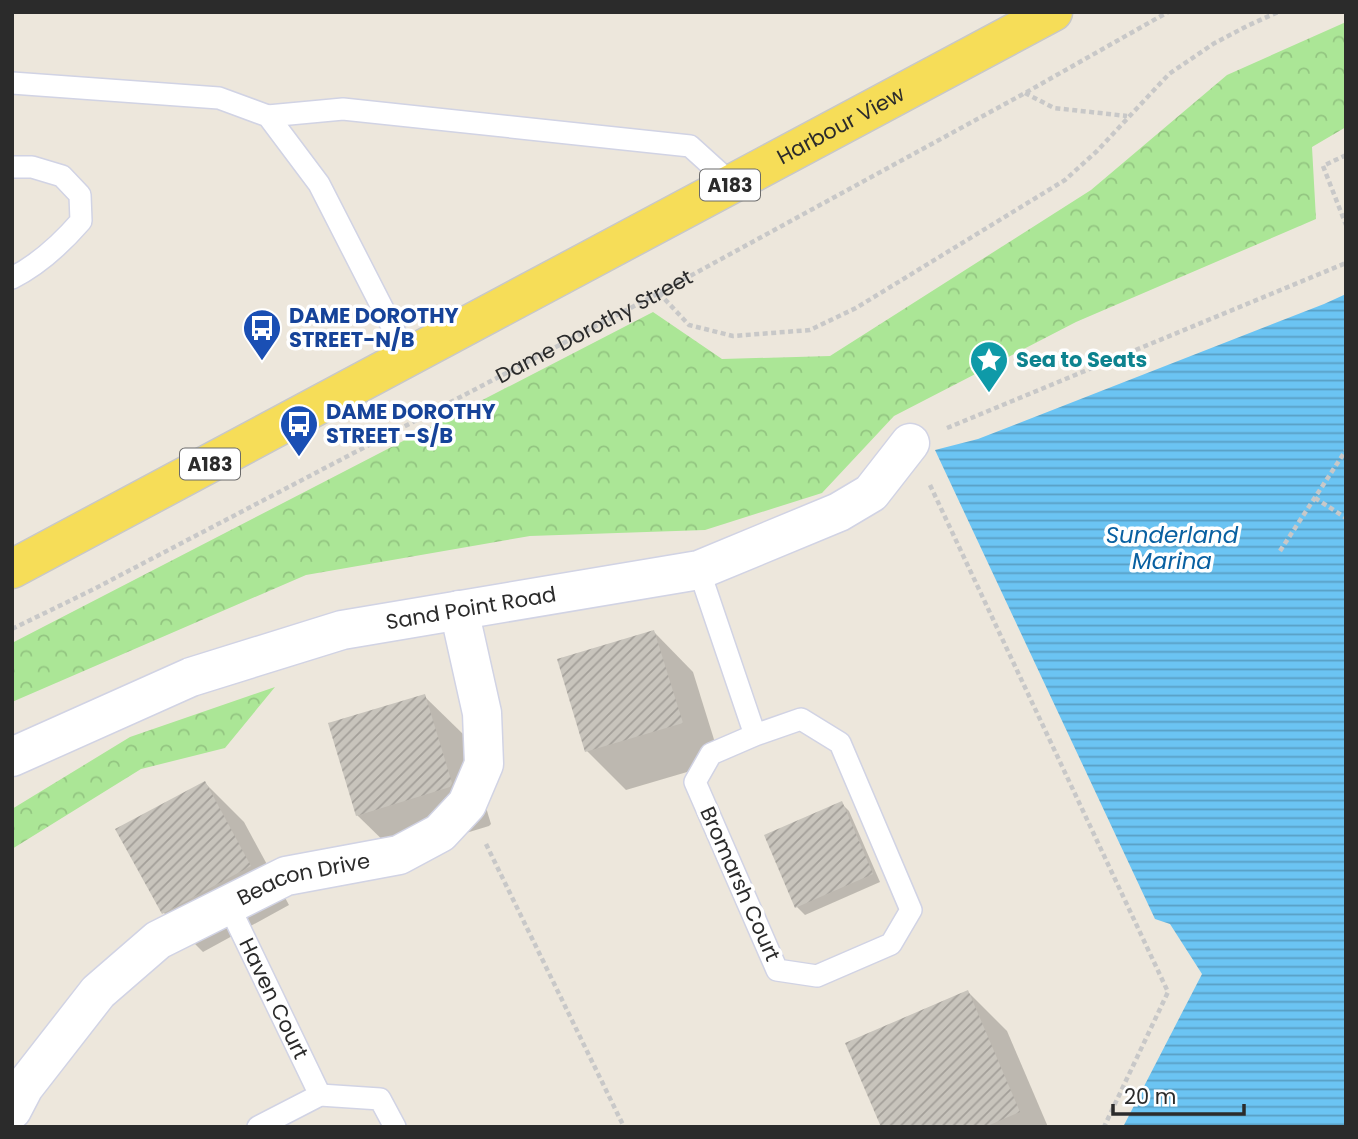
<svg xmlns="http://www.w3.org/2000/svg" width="1358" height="1139" font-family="Poppins,sans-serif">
<defs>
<pattern id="forest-crowns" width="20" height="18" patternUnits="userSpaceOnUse" patternTransform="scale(1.75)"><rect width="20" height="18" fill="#abe696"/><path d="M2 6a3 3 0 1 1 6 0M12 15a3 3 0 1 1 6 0" fill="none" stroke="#93c581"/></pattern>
<pattern id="water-rules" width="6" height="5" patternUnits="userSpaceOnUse" patternTransform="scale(1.75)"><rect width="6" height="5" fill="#6bc4f3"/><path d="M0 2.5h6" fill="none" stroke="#589fc5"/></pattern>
<pattern id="building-hatch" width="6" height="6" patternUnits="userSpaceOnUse" patternTransform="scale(1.75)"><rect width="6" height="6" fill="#c8c4bc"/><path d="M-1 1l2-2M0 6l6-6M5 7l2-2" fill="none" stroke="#a39f99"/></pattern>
</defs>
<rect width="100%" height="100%" fill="#ede7dc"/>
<g fill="url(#forest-crowns)">
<path d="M1346,22V127L1312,147L1316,219L1076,322L894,416L822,493L705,530L530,536L306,575L12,702V643L653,312L722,359L830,356L1091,190L1227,75Z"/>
<path d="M275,687L225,748L141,769L12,849V809L130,737Z"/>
</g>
<path fill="url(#water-rules)" d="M1346,294V1127H1123L1202,974L1170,924L1155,919L935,450L978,439L1324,304Z"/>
<g fill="#0003">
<path d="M654,632L693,672L721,762L626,790L587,751Z"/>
<path d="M424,696L464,735L491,824L489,826L397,854L357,815Z"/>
<path d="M205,783L244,822L289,905L203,952L163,912Z"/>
<path d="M841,803L849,811L880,882L805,915L797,907Z"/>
<path d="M968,992L1007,1031L1048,1127H882Z"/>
</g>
<g fill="url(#building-hatch)">
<path d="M654,630L683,723L585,752L557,659Z"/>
<path d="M425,694L452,783L450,787L356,816L328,723Z"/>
<path d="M205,781L251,866L162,914L115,829Z"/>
<path d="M842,801L873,874L795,908L764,835Z"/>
<path d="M968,990L1020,1112L985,1127H881L845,1043Z"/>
</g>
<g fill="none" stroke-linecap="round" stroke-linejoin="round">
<defs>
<g id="lane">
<path d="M12,83L219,98L268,116L319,184L408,358"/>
<path d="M268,116L343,109L690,146L732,184"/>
<path d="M12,167H32L62,176L80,195L81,221C61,244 40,264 12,278"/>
<path d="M699,570L755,735L801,719L840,743L911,910L891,944L817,976L777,970L695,782L711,754L755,735"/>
<path id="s2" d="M228,904L320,1095"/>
<path d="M258,1127L320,1095L380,1099L395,1127"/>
</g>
<g id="street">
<path id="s3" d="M12,757L191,677L342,630L699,570L839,512L871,493L910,443"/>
<path id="s4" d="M12,1110L24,1087L98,992L158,940L286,876L399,855L440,833L467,804L484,764L482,713L459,610"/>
</g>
<g id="primary">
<path id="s5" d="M12,569L1053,12"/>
</g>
</defs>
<use href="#lane" stroke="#d1d3e4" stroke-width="24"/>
<use href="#street" stroke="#d1d3e4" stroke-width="41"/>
<use href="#primary" stroke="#c8c8c8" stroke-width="41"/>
<g stroke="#c8c8c8" stroke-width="4.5" stroke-dasharray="5 3.5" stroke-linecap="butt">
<path d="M1025,93L1054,108L1127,116"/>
<path d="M1346,155L1323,166L1346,225"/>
<path d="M659,293L689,325L733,336L810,330L856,308L1065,180L1097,151L1169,74L1213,44L1247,26L1278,12"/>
<path d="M947,428L1346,263"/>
<path d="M930,485L1168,992L1104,1127"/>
<path d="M1315,498L1346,518"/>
<path d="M1280,551L1346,450"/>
<path id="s1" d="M12,629L94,589L659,293L1025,93L1168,12"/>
<path d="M486,844L624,1127"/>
</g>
<use href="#lane" stroke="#fff" stroke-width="21"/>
<use href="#street" stroke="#fff" stroke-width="38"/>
<use href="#primary" stroke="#f6dd58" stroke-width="38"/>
</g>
<defs>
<symbol id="bus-pin" viewBox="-11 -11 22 30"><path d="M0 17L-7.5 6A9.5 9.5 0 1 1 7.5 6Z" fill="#1a4fb4" stroke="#fff"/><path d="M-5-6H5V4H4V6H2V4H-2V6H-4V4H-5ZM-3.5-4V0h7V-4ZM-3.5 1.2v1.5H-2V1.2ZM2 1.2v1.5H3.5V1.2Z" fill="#fff"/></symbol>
<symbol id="sight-pin" viewBox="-11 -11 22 30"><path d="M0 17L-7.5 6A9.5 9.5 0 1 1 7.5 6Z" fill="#0f9aa8" stroke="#fff"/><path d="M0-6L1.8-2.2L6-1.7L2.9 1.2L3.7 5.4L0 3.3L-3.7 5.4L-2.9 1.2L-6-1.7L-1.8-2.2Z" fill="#fff"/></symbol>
</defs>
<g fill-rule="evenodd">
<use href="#bus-pin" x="240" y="306" width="44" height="60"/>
<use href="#sight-pin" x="967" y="338" width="44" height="60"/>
<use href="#bus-pin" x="277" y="402" width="44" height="60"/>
</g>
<g text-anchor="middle" stroke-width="7" stroke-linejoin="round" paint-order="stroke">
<g fill="#fff" stroke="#6b6b6b" stroke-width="2">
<rect x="700" y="169.5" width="60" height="31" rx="5"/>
<rect x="180" y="448.5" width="60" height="31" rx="5"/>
</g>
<g font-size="19" font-weight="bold" fill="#2b2b2b">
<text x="730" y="192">A183</text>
<text x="210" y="471">A183</text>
</g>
<g font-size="21" fill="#2b2b2b" stroke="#fff">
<text dy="7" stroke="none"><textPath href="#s5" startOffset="940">Harbour View</textPath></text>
<text dy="7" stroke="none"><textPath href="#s1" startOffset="656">Dame Dorothy Street</textPath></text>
<text dy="7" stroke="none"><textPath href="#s3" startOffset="485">Sand Point Road</textPath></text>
<text dy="7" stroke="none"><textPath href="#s4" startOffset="385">Beacon Drive</textPath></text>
<text transform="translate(740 884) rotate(66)" y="7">Bromarsh Court</text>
<text dy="7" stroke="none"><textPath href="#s2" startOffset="105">Haven Court</textPath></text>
</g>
<g font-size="21" font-weight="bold" fill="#164399" stroke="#fff" text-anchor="start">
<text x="289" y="323">DAME DOROTHY<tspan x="289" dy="24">STREET-N/B</tspan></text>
<text x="326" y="419">DAME DOROTHY<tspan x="326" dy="24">STREET -S/B</tspan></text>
</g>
<g font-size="21" font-weight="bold" fill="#0d838f" stroke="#fff" text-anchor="start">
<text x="1016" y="367">Sea to Seats</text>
</g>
<g font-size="23" font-style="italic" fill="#0860a1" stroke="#fff">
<text x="1172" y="543">Sunderland<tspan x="1172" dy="26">Marina</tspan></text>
</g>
</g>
<rect width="1358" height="1139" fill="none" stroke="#2b2b2b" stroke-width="28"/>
<path d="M1113 1104v10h131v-10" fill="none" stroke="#2b2b2b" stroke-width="3.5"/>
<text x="1124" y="1104" font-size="21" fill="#2b2b2b" stroke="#ffffff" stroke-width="5" paint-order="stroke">20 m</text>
</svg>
